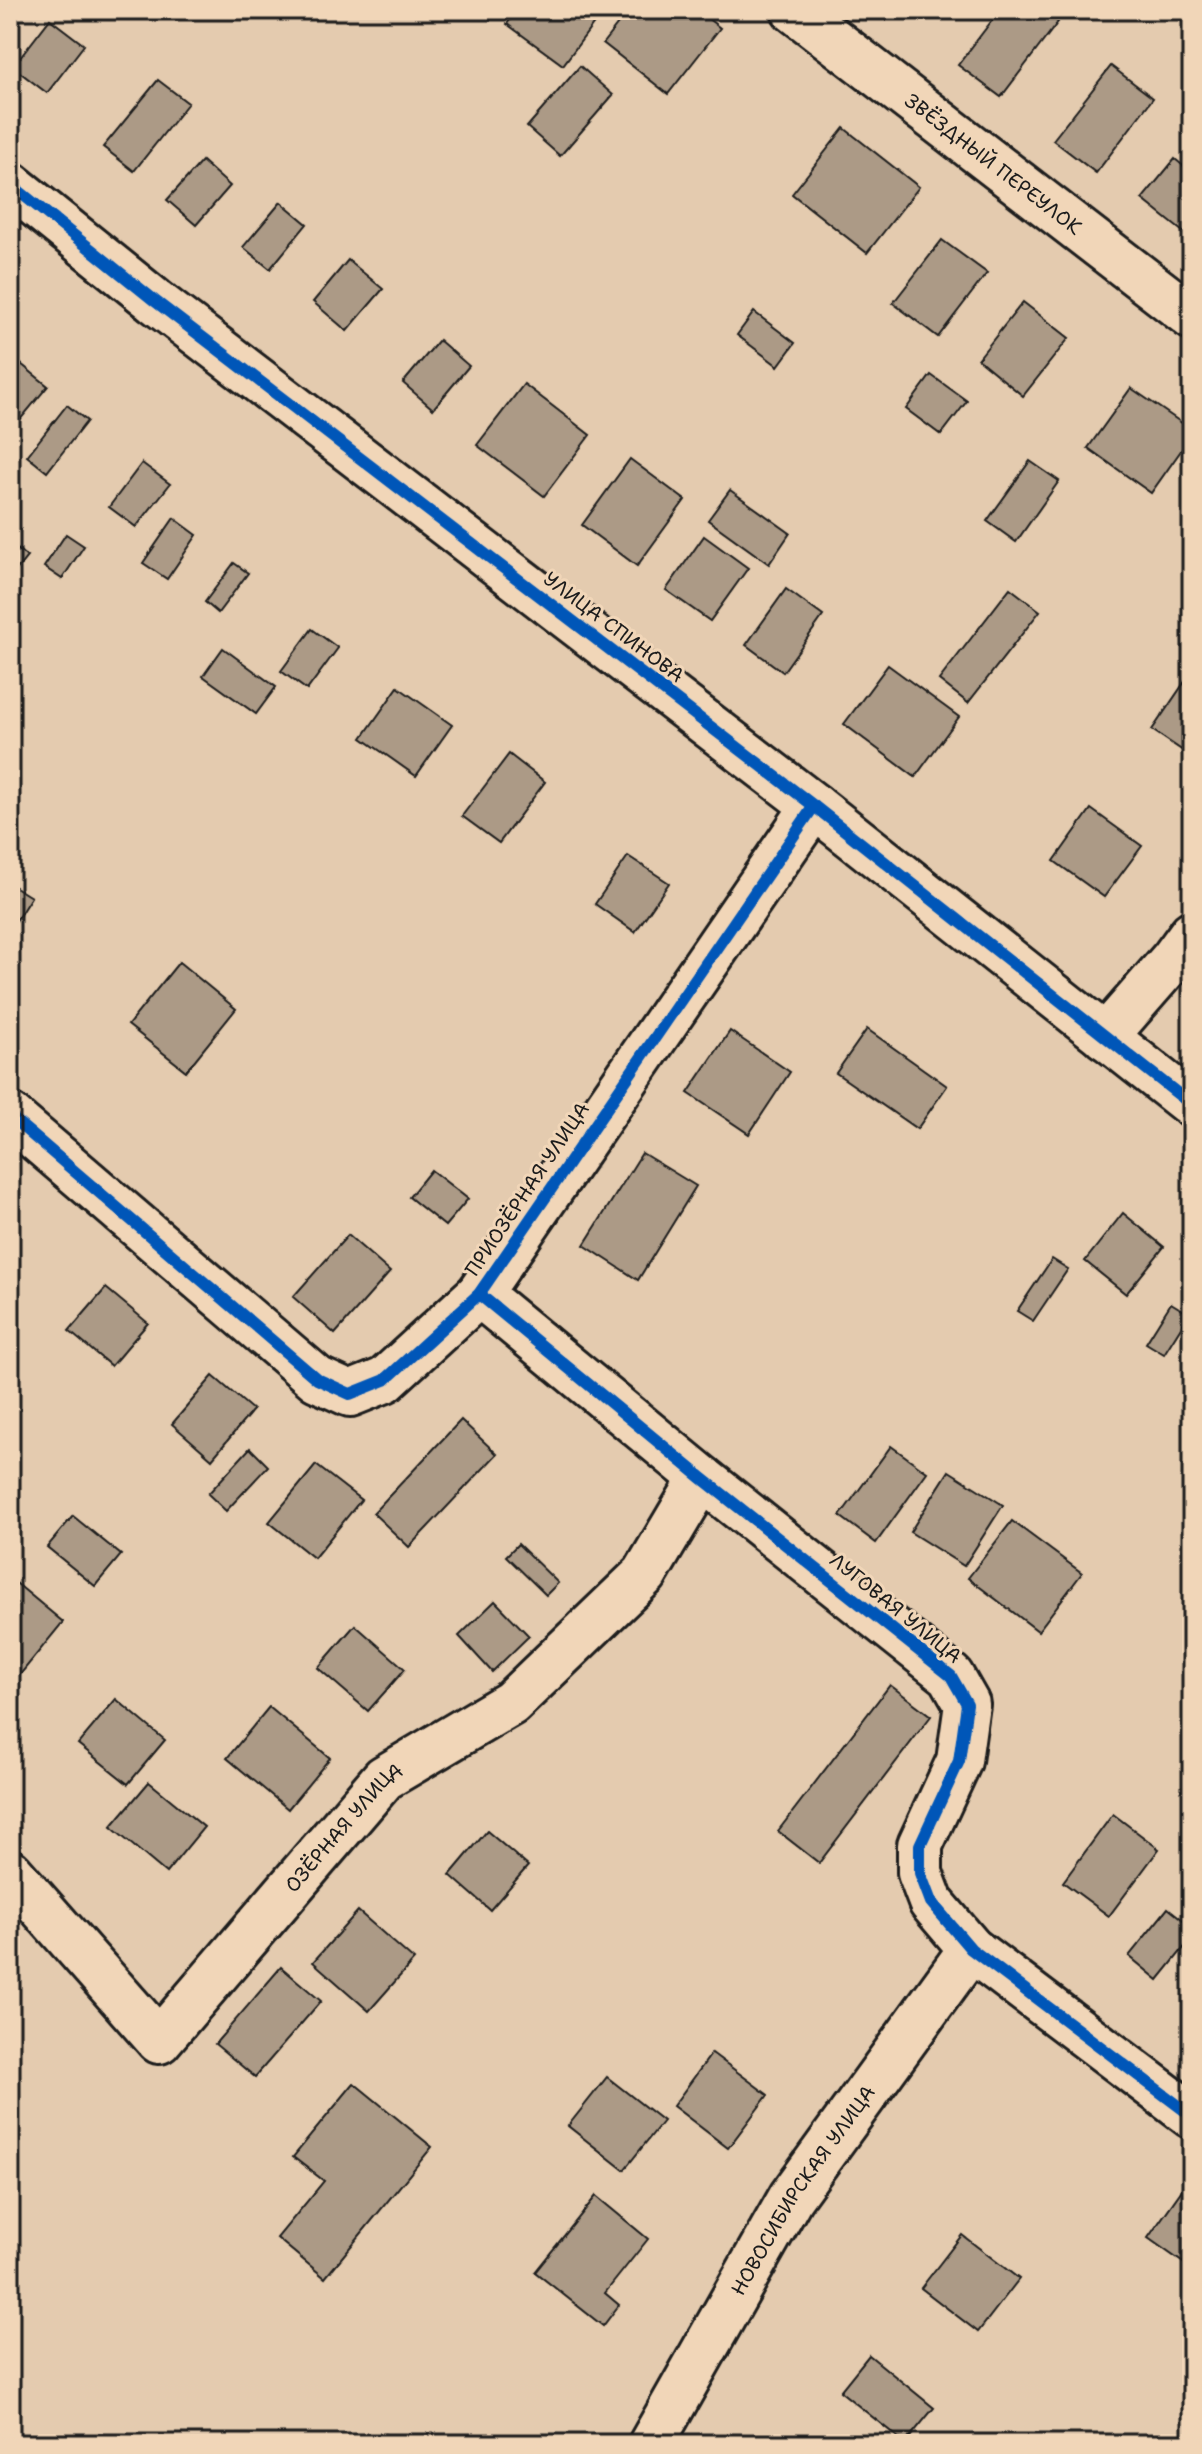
<svg xmlns="http://www.w3.org/2000/svg" width="1202" height="2454" font-family="'Shantell Sans',sans-serif">
<rect width="100%" height="100%" fill="#e4cbaf"/>
<filter id="ink" filterUnits="userSpaceOnUse"><feTurbulence type="fractalNoise" baseFrequency=".0125" numOctaves="2"/><feDisplacementMap in="SourceGraphic" scale="16" xChannelSelector="R" yChannelSelector="G"/><feConvolveMatrix kernelMatrix="1 2 1 2 8 2 1 2 1" color-interpolation-filters="sRGB"/></filter>
<g filter="url(#ink)">
<g fill="#ac9a86" stroke="#1c1c1c" stroke-width="2">
<path d="M517,10H604L563,65L507,24Z"/>
<path d="M629,10H697L720,28L668,94L603,43Z"/>
<path d="M1000,10H1042L1058,22L1001,97L958,65Z"/>
<path d="M50,19L84,45L47,93L13,67Z"/>
<path d="M580,66L613,95L560,156L527,127Z"/>
<path d="M1111,66L1153,98L1096,173L1053,140Z"/>
<path d="M158,80L188,103L134,171L103,147Z"/>
<path d="M844,128L919,187L867,253L792,194Z"/>
<path d="M1175,159L1192,173V232L1188,236L1142,199Z"/>
<path d="M202,161L230,186L196,225L167,200Z"/>
<path d="M281,202L307,224L270,269L243,247Z"/>
<path d="M942,240L987,273L938,337L893,303Z"/>
<path d="M348,260L383,289L347,331L313,302Z"/>
<path d="M1023,302L1069,338L1023,396L978,359Z"/>
<path d="M754,312L795,343L778,366L737,335Z"/>
<path d="M439,340L469,366L433,409L403,383Z"/>
<path d="M10,355L48,386L10,432Z"/>
<path d="M931,375L967,401L941,435L906,409Z"/>
<path d="M524,384L590,435L544,496L477,445Z"/>
<path d="M1131,388L1192,430V435L1151,493L1088,448Z"/>
<path d="M67,405L87,421L47,472L27,456Z"/>
<path d="M630,459L685,500L637,566L582,525Z"/>
<path d="M1030,461L1059,481L1016,542L987,521Z"/>
<path d="M142,463L170,484L136,527L109,507Z"/>
<path d="M730,490L790,533L769,564L708,520Z"/>
<path d="M174,518L197,535L167,579L143,563Z"/>
<path d="M66,534L84,546L62,579L44,567Z"/>
<path d="M704,536L748,568L710,621L666,590Z"/>
<path d="M10,543L27,557L10,578Z"/>
<path d="M234,563L248,573L218,613L205,602Z"/>
<path d="M1010,588L1040,611L968,703L939,680Z"/>
<path d="M786,589L823,616L783,672L746,645Z"/>
<path d="M312,629L338,648L307,690L281,671Z"/>
<path d="M223,648L276,687L256,714L203,676Z"/>
<path d="M888,665L959,717L915,777L844,724Z"/>
<path d="M1186,680L1192,684V757L1152,730Z"/>
<path d="M398,687L452,725L416,776L362,738Z"/>
<path d="M509,754L545,782L499,843L462,816Z"/>
<path d="M1091,809L1142,846L1104,897L1054,861Z"/>
<path d="M628,856L669,883L635,932L595,904Z"/>
<path d="M10,884L31,897L10,930Z"/>
<path d="M179,962L236,1009L186,1071L128,1025Z"/>
<path d="M867,1029L947,1086L917,1129L836,1073Z"/>
<path d="M730,1031L790,1072L749,1134L688,1093Z"/>
<path d="M642,1153L696,1186L638,1280L584,1245Z"/>
<path d="M431,1170L468,1199L445,1226L409,1197Z"/>
<path d="M1123,1213L1164,1247L1126,1294L1085,1261Z"/>
<path d="M348,1235L390,1272L335,1334L293,1297Z"/>
<path d="M1052,1259L1068,1269L1033,1321L1017,1311Z"/>
<path d="M106,1288L148,1323L111,1366L69,1331Z"/>
<path d="M1171,1303L1189,1314L1164,1354L1146,1343Z"/>
<path d="M213,1376L253,1410L212,1459L172,1424Z"/>
<path d="M461,1420L497,1454L409,1547L373,1513Z"/>
<path d="M891,1446L927,1472L876,1543L840,1516Z"/>
<path d="M250,1448L268,1466L226,1511L208,1494Z"/>
<path d="M316,1465L361,1500L314,1558L269,1522Z"/>
<path d="M949,1471L1003,1505L964,1566L910,1532Z"/>
<path d="M73,1516L121,1555L95,1586L47,1547Z"/>
<path d="M1012,1521L1082,1573L1038,1631L968,1578Z"/>
<path d="M518,1544L558,1583L546,1595L506,1556Z"/>
<path d="M10,1578L63,1622L10,1687Z"/>
<path d="M495,1601L529,1636L492,1672L459,1636Z"/>
<path d="M355,1625L405,1669L368,1711L318,1668Z"/>
<path d="M890,1685L931,1716L819,1863L778,1831Z"/>
<path d="M116,1699L165,1740L128,1784L78,1744Z"/>
<path d="M269,1707L330,1758L288,1809L227,1758Z"/>
<path d="M149,1782L204,1827L166,1873L111,1827Z"/>
<path d="M1113,1814L1159,1849L1109,1916L1063,1882Z"/>
<path d="M487,1831L528,1866L490,1910L450,1875Z"/>
<path d="M1168,1908L1192,1927V1938L1158,1980L1129,1956Z"/>
<path d="M358,1911L414,1960L369,2011L313,1962Z"/>
<path d="M281,1967L321,2001L255,2077L215,2044Z"/>
<path d="M712,2053L768,2095L728,2148L673,2106Z"/>
<path d="M607,2077L663,2121L624,2170L568,2126Z"/>
<path d="M354,2083L432,2147L325,2278L277,2238L324,2181L293,2157Z"/>
<path d="M1184,2187L1192,2193V2269L1148,2238Z"/>
<path d="M596,2196L648,2239L605,2293L619,2305L603,2326L535,2272Z"/>
<path d="M962,2235L1019,2279L978,2332L921,2288Z"/>
<path d="M869,2355L934,2408L905,2443L840,2391Z"/>
<path d="M385,2434L401,2444H378Z"/>
</g>
<g fill="none" stroke-linecap="round" stroke-linejoin="round">
<defs>
<g id="minor">
<path id="s1" d="M794,10L1192,317"/>
<path d="M10,184L155,301L814,806L1192,1105"/>
<path d="M1105,1037L1173,959L1192,933"/>
<path d="M10,1116L317,1379L350,1394L385,1380L479,1294L814,806"/>
<path d="M479,1294L702,1478L951,1676L967,1704L959,1761L920,1845V1873L931,1902L971,1949L1192,2116"/>
<path id="s2" d="M10,1872L159,2041L384,1778L511,1703L645,1574L702,1478"/>
<path id="s3" d="M651,2444L791,2197L971,1949"/>
</g>
</defs>
<use href="#minor" stroke="#1c1c1c" stroke-width="50"/>
<use href="#minor" stroke="#f1d6b8" stroke-width="44"/>
<defs>
<g id="cycleway">
<path d="M10,184L155,301L814,806L1192,1105"/>
<path d="M10,1116L317,1379L350,1394L385,1380L479,1294L814,806"/>
<path d="M479,1294L702,1478L951,1676L967,1704L959,1761L920,1845V1873L931,1902L971,1949L1192,2116"/>
</g>
</defs>
<use href="#cycleway" stroke="#f1d6b8" stroke-width="17"/>
<use href="#cycleway" stroke="#0057b8" stroke-width="12"/>
</g>
</g>
<g text-anchor="middle" stroke-width="6" stroke-linejoin="round" paint-order="stroke">
<g font-size="20" fill="#1c1c1c" stroke="#f1d6b8">
<text dy="7" stroke="none"><textPath href="#s1" startOffset="252">ЗВЁЗДНЫЙ ПЕРЕУЛОК</textPath></text>
<text transform="translate(614 627) rotate(37)" y="7">УЛИЦА СПИНОВА</text>
<text transform="translate(527 1189) rotate(-56)" y="7">ПРИОЗЁРНАЯ УЛИЦА</text>
<text transform="translate(896 1608) rotate(39)" y="7">ЛУГОВАЯ УЛИЦА</text>
<text dy="7" stroke="none"><textPath href="#s2" startOffset="508">ОЗЁРНАЯ УЛИЦА</textPath></text>
<text dy="7" stroke="none"><textPath href="#s3" startOffset="296">НОВОСИБИРСКАЯ УЛИЦА</textPath></text>
</g>
</g>
<rect width="1202" height="2454" fill="none" stroke="#f1d6b8" stroke-width="40"/>
<rect x="20" y="20" width="1162" height="2414" fill="none" stroke="#1c1c1c" stroke-width="3" filter="url(#ink)"/>
</svg>
